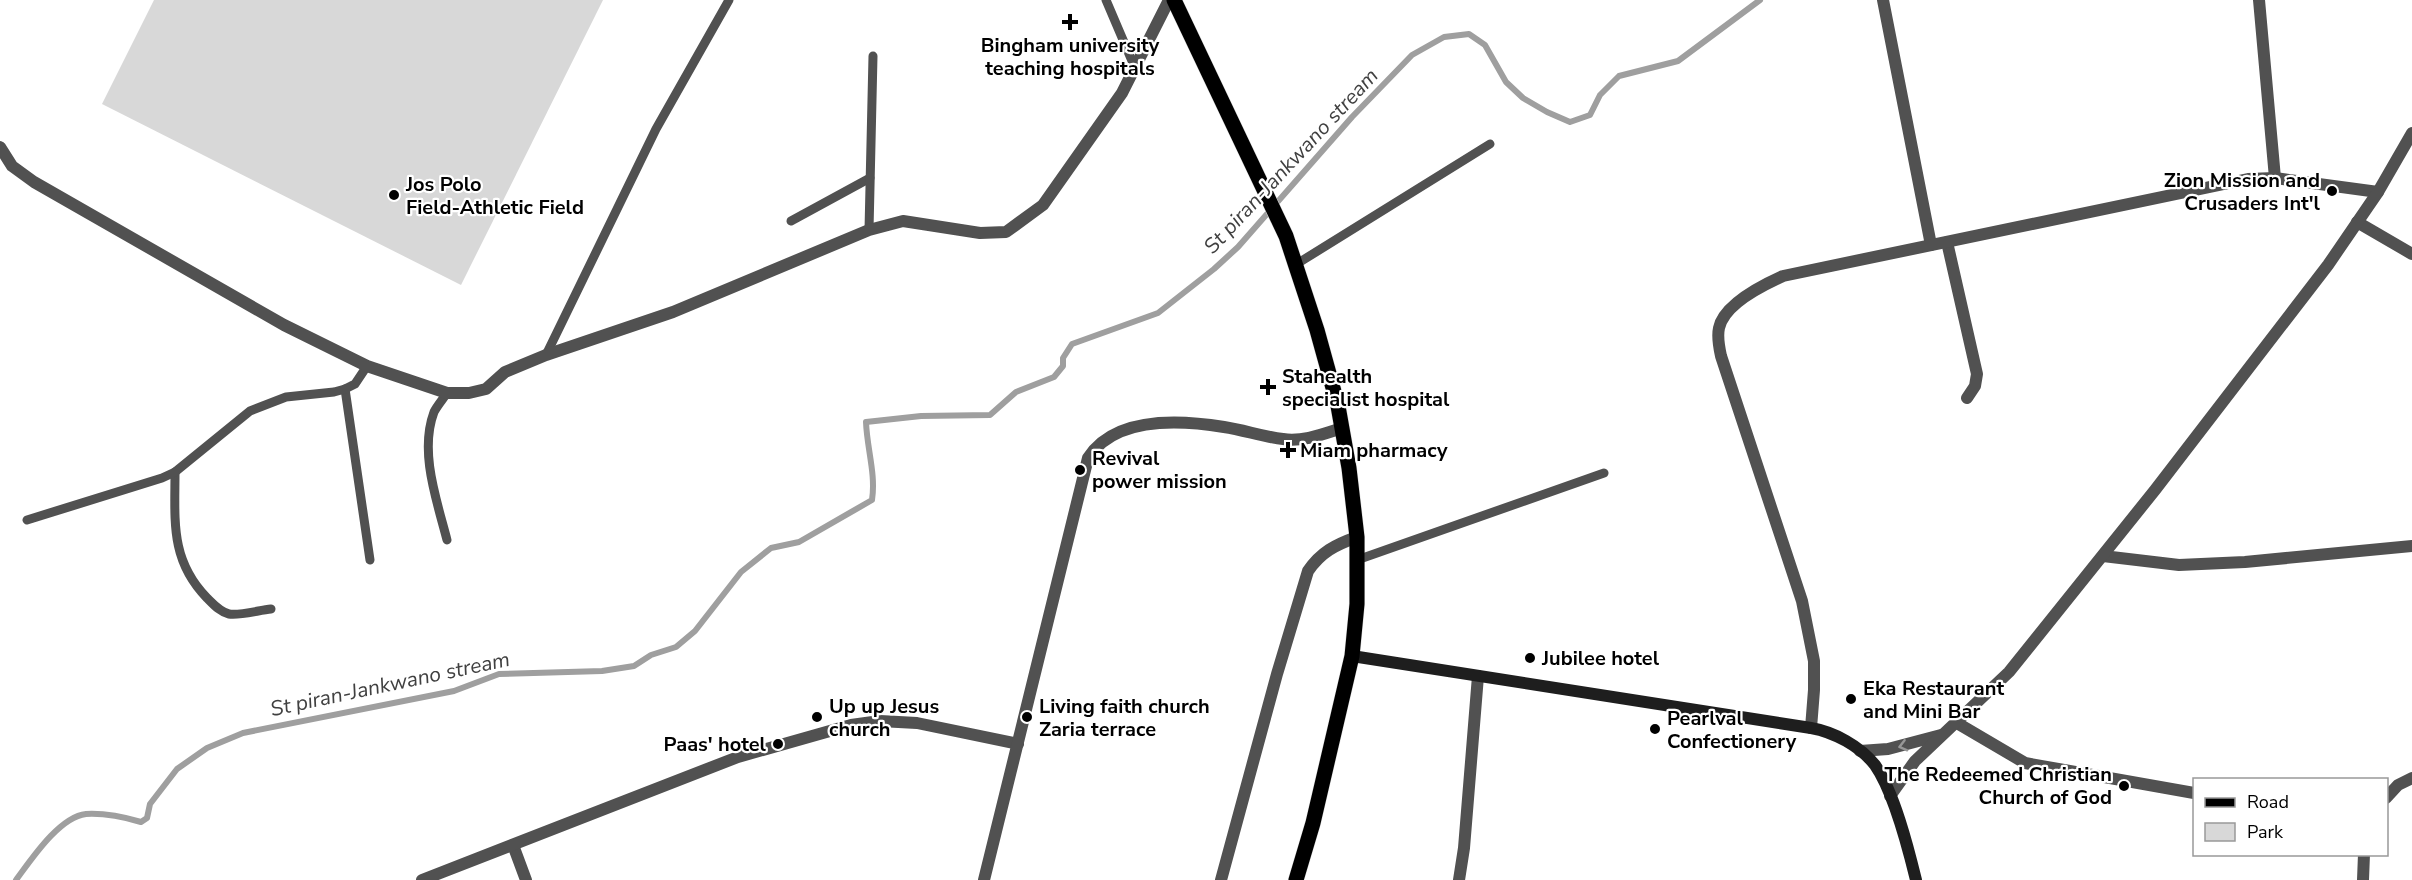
<svg xmlns="http://www.w3.org/2000/svg" width="2412" height="880" font-family="'Nunito Sans',sans-serif">
<rect width="100%" height="100%" fill="#fff"/>
<path fill="#d8d8d8" d="M154,0H603L461,285L102,104Z"/>
<g fill="none" stroke-linecap="round" stroke-linejoin="round">
<path stroke="#9f9f9f" stroke-width="6" d="M16,880C31,860 59,817 86,814C104,813 124,817 141,822L147,818L150,804L177,769L207,748L243,733L454,691L499,674L602,671L634,666L651,655L676,647L695,631L741,572L771,548L799,542L872,500C876,474 867,449 866,422L921,416L990,415L1016,392L1054,377L1063,366V358L1072,344L1158,313L1214,269L1238,247L1352,117L1412,55L1444,37L1469,34L1485,45L1506,82L1523,98L1547,112L1570,122L1590,115L1600,95L1619,76L1678,61L1760,0"/>
<defs>
<path id="primary" d="M1174,0L1286,236L1317,330L1338,406L1349,468L1357,537V604L1352,656L1313,823L1296,880"/>
</defs>
<use href="#primary" stroke="#dbdbdb" stroke-width="16"/>
<g stroke="#515151" stroke-width="9">
<path d="M1106,0L1135,68"/>
<path d="M791,221L870,178"/>
<path d="M869,230L873,56"/>
<path d="M1295,265L1490,144"/>
<path d="M546,355L656,129L729,0"/>
<path d="M345,389L370,560"/>
<path d="M447,393C443,399 437,406 434,412C419,452 437,501 447,540"/>
<path d="M175,472C175,521 170,560 207,598C213,604 220,612 229,614C239,616 260,610 271,609"/>
<path d="M27,520L162,478L175,472L250,411L286,397L334,392L345,389L355,384L367,366"/>
<path d="M1357,560L1604,473"/>
</g>
<g stroke="#515151" stroke-width="12">
<path d="M1883,0L1931,245"/>
<path d="M2259,0L2275,178"/>
<path d="M0,147L12,166L34,182L284,325L367,366L447,393H469L486,389L505,372L546,355L673,312L869,230L903,221L980,233L1006,232L1043,205L1122,93L1169,0"/>
<path d="M2357,222L2412,254"/>
<path d="M1947,242L1977,374L1975,386L1967,398"/>
<path d="M2103,556L2179,565L2245,562L2412,546"/>
<path d="M1957,723L2025,763L2194,793"/>
<path d="M1811,728L1814,690V661L1802,601L1721,356C1719,347 1717,337 1719,328C1724,304 1763,285 1783,276L2248,179L2275,178L2378,192"/>
<path d="M1860,751L1888,749L1941,735"/>
<path d="M1890,796L1915,761L2009,672L2155,490L2328,265L2378,192L2412,133"/>
<path d="M2386,798L2398,785L2412,778"/>
<path d="M513,845L526,880"/>
<path d="M422,880L738,757L851,725L880,721L917,723L1018,744"/>
<path d="M984,880L1088,458C1115,416 1181,420 1224,427C1244,430 1264,437 1283,439C1303,442 1323,434 1342,428"/>
<path d="M1221,880L1277,674L1308,571C1321,552 1335,545 1357,537"/>
<path d="M1459,880L1464,848L1478,676"/>
<path d="M2363,880L2364,854"/>
</g>
<path stroke="#1e1e1e" stroke-width="12" d="M1352,656L1811,728C1834,732 1860,746 1875,765C1894,792 1908,847 1916,880"/>
<use href="#primary" stroke="#000" stroke-width="15"/>
</g>
<defs><path id="oneway-chevron" d="M-2-3.5L2.5 0L-2 3.5" fill="none" stroke-width="1.6" stroke-linecap="round" stroke-linejoin="round" transform="scale(1.5)"/></defs>
<use stroke="#979797" href="#oneway-chevron" transform="translate(1903 746) rotate(166)"/>
<g fill="#000" stroke="#fff" stroke-width="2">
<path d="M1067 13h6v6h6v6h-6v6h-6v-6h-6v-6h6z"/>
<circle cx="2332" cy="191" r="6"/>
<circle cx="394" cy="195" r="6"/>
<path d="M1265 378h6v6h6v6h-6v6h-6v-6h-6v-6h6z"/>
<path d="M1285 441h6v6h6v6h-6v6h-6v-6h-6v-6h6z"/>
<circle cx="1080" cy="470" r="6"/>
<circle cx="1530" cy="658" r="6"/>
<circle cx="1851" cy="699" r="6"/>
<circle cx="817" cy="717" r="6"/>
<circle cx="1027" cy="717" r="6"/>
<circle cx="1655" cy="729" r="6"/>
<circle cx="778" cy="744" r="6"/>
<circle cx="2124" cy="786" r="6"/>
</g>
<g text-anchor="middle" stroke-width="4.5" stroke-linejoin="round" paint-order="stroke">
<g font-size="20" font-weight="bold" fill="#000" stroke="#fff" text-anchor="start">
<text x="1070" y="52" text-anchor="middle">Bingham university<tspan x="1070" dy="23">teaching hospitals</tspan></text>
<text x="2320" y="187" text-anchor="end">Zion Mission and<tspan x="2320" dy="23">Crusaders Int'l</tspan></text>
<text x="406" y="191">Jos Polo<tspan x="406" dy="23">Field-Athletic Field</tspan></text>
<text x="1282" y="383">Stahealth<tspan x="1282" dy="23">specialist hospital</tspan></text>
<text x="1300" y="457">Miam pharmacy</text>
<text x="1092" y="465">Revival<tspan x="1092" dy="23">power mission</tspan></text>
<text x="1542" y="665">Jubilee hotel</text>
<text x="1863" y="695">Eka Restaurant<tspan x="1863" dy="23">and Mini Bar</tspan></text>
<text x="829" y="713">Up up Jesus<tspan x="829" dy="23">church</tspan></text>
<text x="1039" y="713">Living faith church<tspan x="1039" dy="23">Zaria terrace</tspan></text>
<text x="1667" y="725">Pearlval<tspan x="1667" dy="23">Confectionery</tspan></text>
<text x="766" y="751" text-anchor="end">Paas' hotel</text>
<text x="2112" y="781" text-anchor="end">The Redeemed Christian<tspan x="2112" dy="23">Church of God</tspan></text>
</g>
<g font-size="21" font-style="italic" fill="#404040" stroke="#fff">
<text transform="translate(1291 161) rotate(-47)" y="7">St piran-Jankwano stream</text>
<text transform="translate(390 684) rotate(-12)" y="7">St piran-Jankwano stream</text>
</g>
</g>
<rect x="2193" y="778" width="195" height="78" fill="#ffffff" stroke="#999999" stroke-width="1.5"/>
<rect x="2205" y="798" width="30" height="9" fill="#000000" stroke="#999999" stroke-width="1.5"/>
<text x="2247" y="808" font-size="18" fill="#000000">Road</text>
<rect x="2205" y="823" width="30" height="18" fill="#d8d8d8" stroke="#999999" stroke-width="1.5"/>
<text x="2247" y="838" font-size="18" fill="#000000">Park</text>
</svg>
